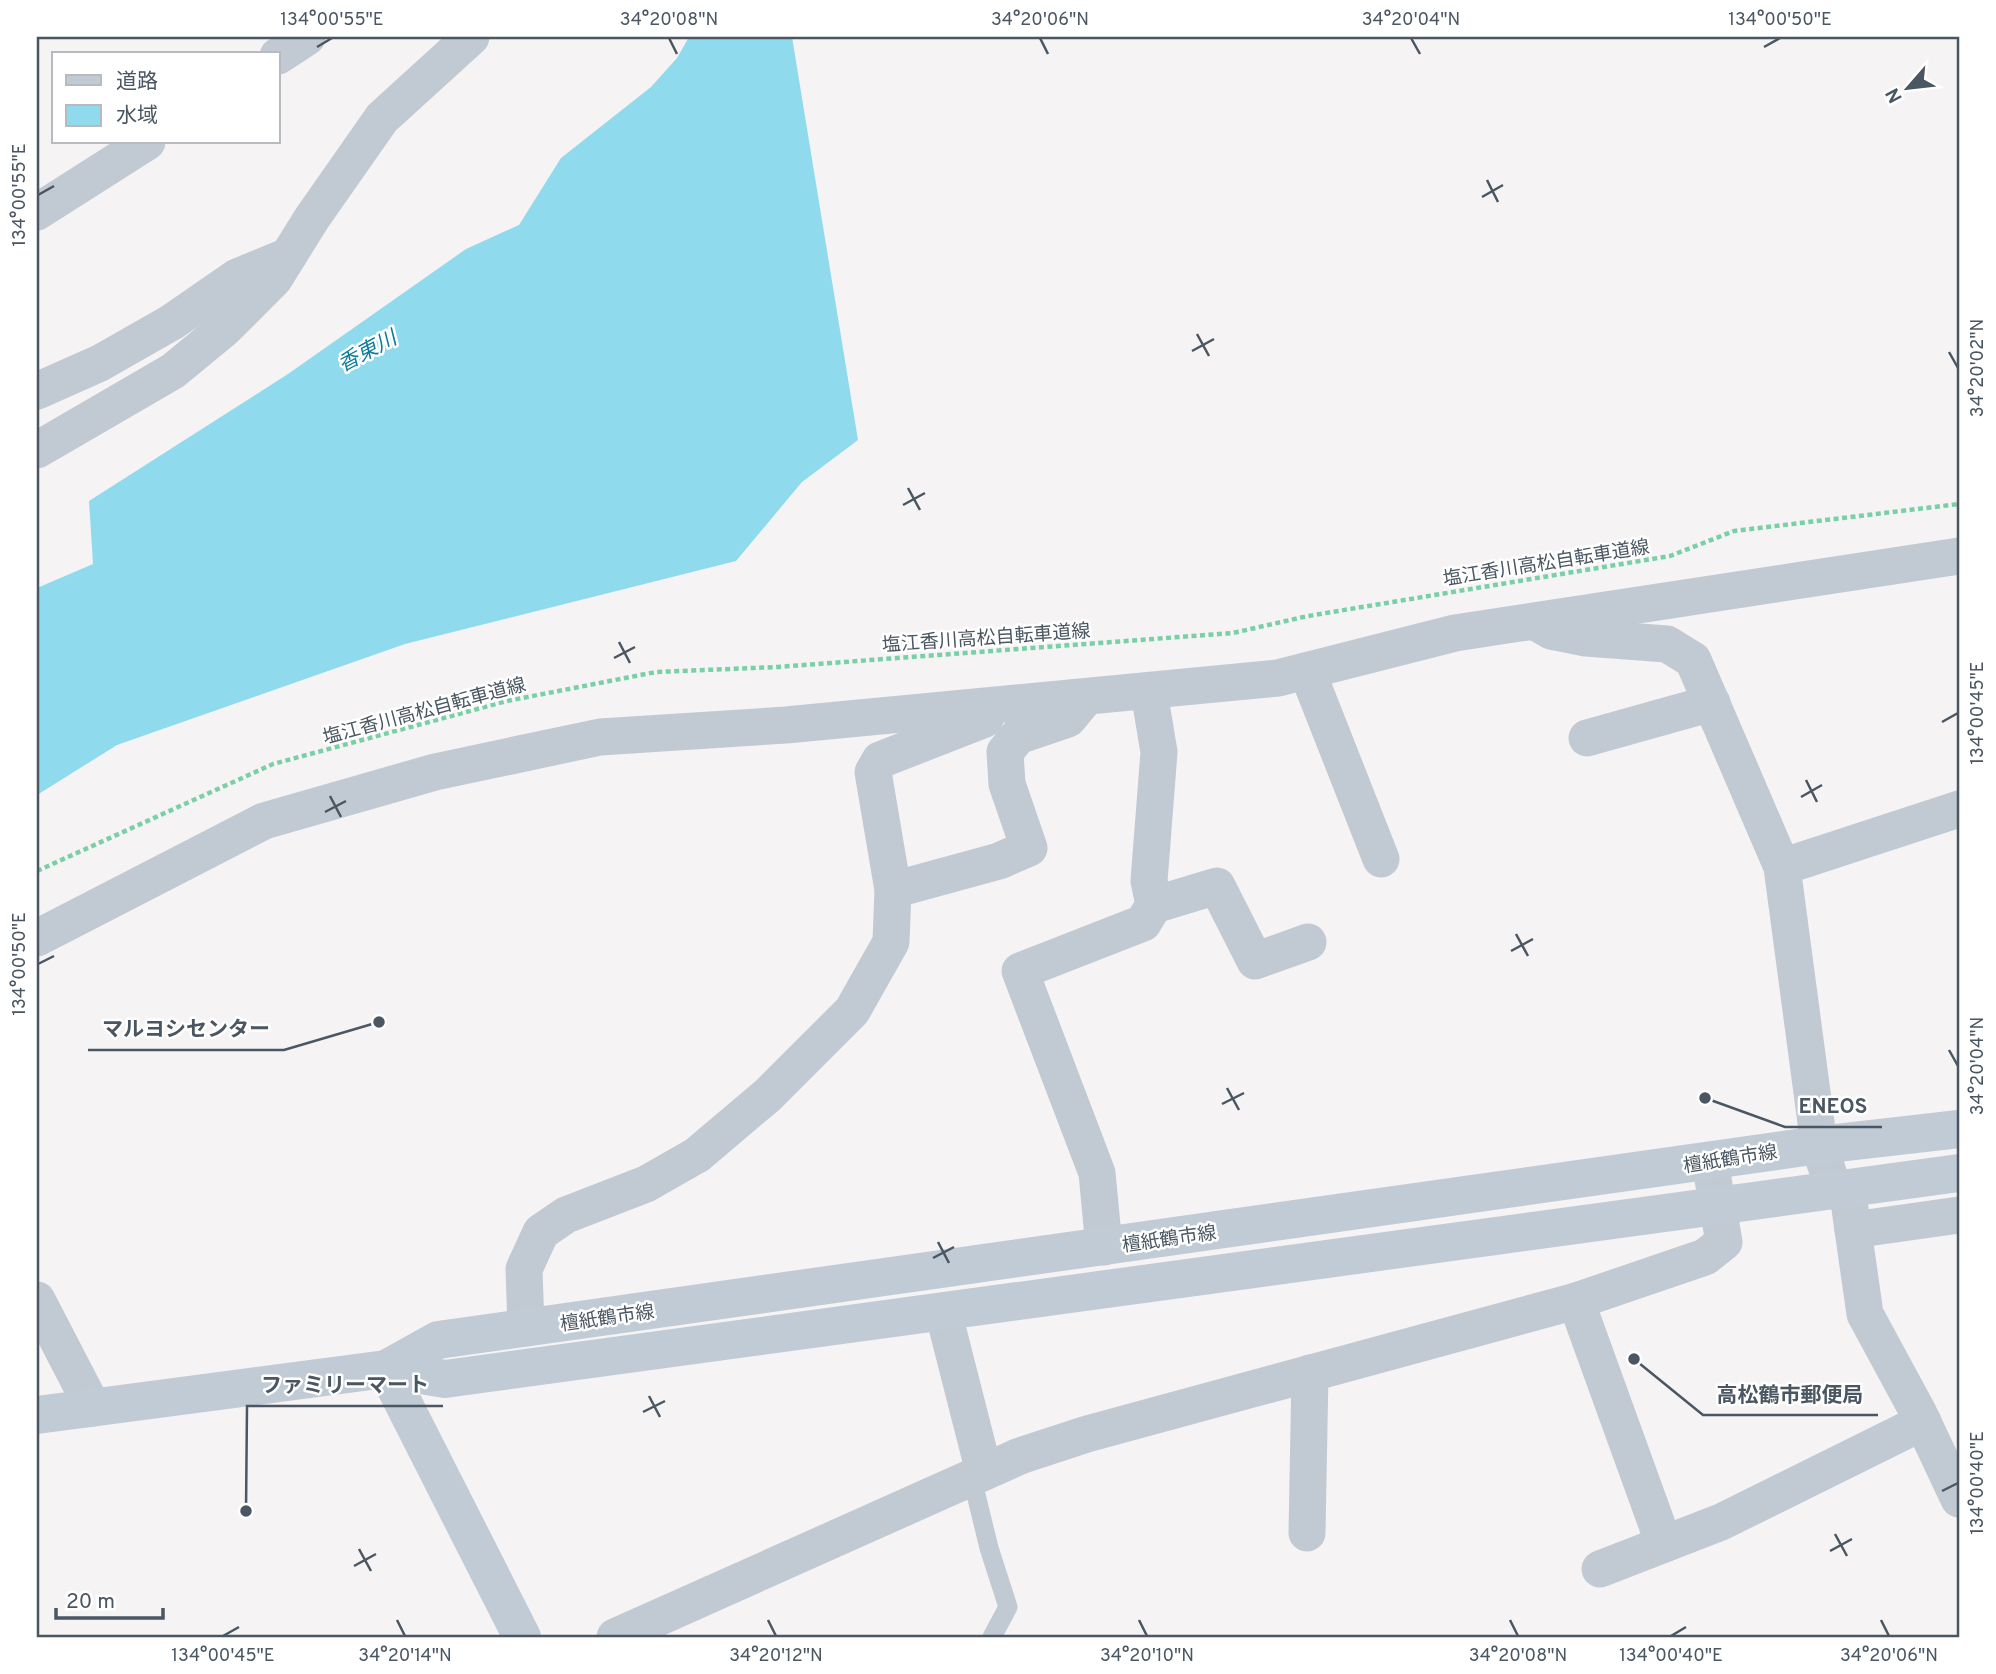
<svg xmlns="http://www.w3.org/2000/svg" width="1996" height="1674" font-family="Overpass,'Noto Sans JP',sans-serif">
<rect width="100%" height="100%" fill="#f5f3f3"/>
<path fill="#90daee" d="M689,37H792L858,440L802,482L736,561L405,644L117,745L37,795V588L93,564L89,501L288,374L466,249L519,225L561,158L651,87L677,58Z"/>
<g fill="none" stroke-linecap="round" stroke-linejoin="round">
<path stroke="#7ad0a6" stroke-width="4.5" stroke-dasharray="5 3.5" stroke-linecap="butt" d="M37,871L273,764L507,701L656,672L777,667L1233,633L1308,616L1670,556L1734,531L1959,504"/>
<path stroke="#c1cad2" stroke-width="19" d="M972,1478L989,1548L1008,1607L992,1637"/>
<g stroke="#c1cad2" stroke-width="37">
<path d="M278,56L307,37"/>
<path d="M37,212L147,142"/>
<path d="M37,391L100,363L172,322L237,277L288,256"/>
<path d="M37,450L173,371L224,329L274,279L312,218L382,118L471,37"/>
<path d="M1535,622L1551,631L1586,638L1667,644L1693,660L1782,867L1819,1145L1834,1190"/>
<path d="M1307,671L1381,859"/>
<path d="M1587,738L1712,703"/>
<path d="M1782,867L1959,809"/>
<path d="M893,890L999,861L1029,848L1007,784L1005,752L1018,736L1068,719L1082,702"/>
<path d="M1154,905L1217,886L1255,961L1308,942"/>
<path d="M37,938L264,821L435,772L600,737L786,725L1278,678L1455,633L1959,556"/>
<path d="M1847,1188L1865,1314L1918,1412L1959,1499"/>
<path d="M1853,1230L1959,1215"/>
<path d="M1104,1247L1097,1173L1020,971L1143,923L1154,905L1149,881L1159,752L1149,692"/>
<path d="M37,1300L93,1408"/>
<path d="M1576,1301L1664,1544"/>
<path d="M943,1311L984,1472"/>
<path d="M526,1328L524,1269L541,1232L566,1215L646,1184L697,1155L768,1095L852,1011L891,942L893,890L873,772L880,760L985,719"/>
<path d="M1307,1533L1310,1373"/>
<path d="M1600,1569L1721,1522L1923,1422"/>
<path d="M615,1637L1020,1456L1087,1434L1576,1301L1705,1257L1724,1242L1710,1162"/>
</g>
<g stroke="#c1cbd6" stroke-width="38">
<path d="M386,1369L438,1340L1819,1145L1959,1129"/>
<path d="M386,1369L522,1637"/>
<path d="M37,1415L386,1369L445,1379L1959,1173"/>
</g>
</g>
<path fill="none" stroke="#4a5661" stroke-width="2.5" d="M669,38L677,54M1040,38L1048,54M1411,38L1420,54M317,47L332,38M1764,47L1780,38M1487,180L1498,202M38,195L54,186M1482,197L1503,185M1197,334L1209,356M1192,351L1214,339M1949,352L1958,368M908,488L920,510M903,505L925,493M619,642L630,663M614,658L635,647M1942,722L1958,713M1806,780L1817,802M330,796L341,817M1801,797L1822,785M325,812L346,801M1516,934L1528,956M1511,951L1533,939M38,964L54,956M1949,1050L1958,1066M1227,1088L1239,1110M1222,1104L1244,1093M938,1242L949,1263M933,1258L954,1247M649,1396L660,1417M643,1412L665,1401M1942,1491L1958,1483M1835,1534L1847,1556M359,1549L371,1571M1830,1551L1852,1539M354,1566L376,1554M397,1620L405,1636M768,1620L776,1636M1139,1620L1147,1636M1510,1620L1518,1636M1881,1620L1889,1636M223,1636L239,1627M1671,1636L1686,1627"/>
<g text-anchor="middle" stroke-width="5" stroke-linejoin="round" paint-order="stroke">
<g font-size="19" fill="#4a5661" stroke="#fff">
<text transform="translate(1546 562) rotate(-9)" y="7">塩江香川高松自転車道線</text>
<text transform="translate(986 637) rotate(-4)" y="7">塩江香川高松自転車道線</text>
<text transform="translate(424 710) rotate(-15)" y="7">塩江香川高松自転車道線</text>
<text transform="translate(1730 1158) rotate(-9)" y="7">檀紙鶴市線</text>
<text transform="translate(1169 1238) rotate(-8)" y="7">檀紙鶴市線</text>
<text transform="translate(607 1317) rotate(-8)" y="7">檀紙鶴市線</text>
</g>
<g font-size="21" font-style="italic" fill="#0c7c9b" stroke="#fff">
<text transform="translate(367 351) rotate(-28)" y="7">香東川</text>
</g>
</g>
<path fill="none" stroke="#4a5661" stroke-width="2.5" d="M379 1022L284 1050H88M1705 1098L1785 1127H1882M246 1511L247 1406H443M1634 1359L1703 1415H1878"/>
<g fill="#4a5661" stroke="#fff" stroke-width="2.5">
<circle cx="379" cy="1022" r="7"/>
<circle cx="1705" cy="1098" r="7"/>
<circle cx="246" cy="1511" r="7"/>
<circle cx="1634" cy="1359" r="7"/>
</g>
<g font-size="21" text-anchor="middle" font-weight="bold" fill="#4a5661" stroke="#fff" stroke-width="5" stroke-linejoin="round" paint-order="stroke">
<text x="186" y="1036">マルヨシセンター</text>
<text x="1833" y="1113">ENEOS</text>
<text x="345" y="1392">ファミリーマート</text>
<text x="1790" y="1402">高松鶴市郵便局</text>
</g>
<rect width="1996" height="1674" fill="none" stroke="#ffffff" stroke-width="77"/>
<rect x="52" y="52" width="228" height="91" fill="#ffffff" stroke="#b7bbc0" stroke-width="2"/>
<rect x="66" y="75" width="35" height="10" fill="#c1cbd6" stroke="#b7bbc0" stroke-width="2"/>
<text x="116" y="88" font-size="21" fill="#4a5661">道路</text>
<rect x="66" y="105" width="35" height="21" fill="#90daee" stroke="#b7bbc0" stroke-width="2"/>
<text x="116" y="122" font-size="21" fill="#4a5661">水域</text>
<g transform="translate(1908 88) rotate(242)" stroke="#ffffff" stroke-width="5" paint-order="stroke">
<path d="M0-5L12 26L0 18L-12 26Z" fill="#4a5661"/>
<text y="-10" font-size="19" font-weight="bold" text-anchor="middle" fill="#4a5661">N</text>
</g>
<path d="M56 1608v10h107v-10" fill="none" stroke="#4a5661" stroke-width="3.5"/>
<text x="66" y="1608" font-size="21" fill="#4a5661" stroke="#ffffff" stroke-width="5" paint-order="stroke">20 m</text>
<rect x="38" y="38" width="1920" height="1598" fill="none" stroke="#4a5661" stroke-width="2.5"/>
<g font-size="18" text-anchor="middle" fill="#4a5661">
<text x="332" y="25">134°00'55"E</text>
<text x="669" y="25">34°20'08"N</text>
<text x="1040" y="25">34°20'06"N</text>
<text x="1411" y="25">34°20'04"N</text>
<text x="1780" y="25">134°00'50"E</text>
<text transform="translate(19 195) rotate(-90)" y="6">134°00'55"E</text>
<text transform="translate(1977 368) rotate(-90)" y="6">34°20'02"N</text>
<text transform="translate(1977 713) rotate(-90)" y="6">134°00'45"E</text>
<text transform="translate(19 964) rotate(-90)" y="6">134°00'50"E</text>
<text transform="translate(1977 1066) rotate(-90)" y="6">34°20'04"N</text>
<text transform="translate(1977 1483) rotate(-90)" y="6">134°00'40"E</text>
<text x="223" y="1661">134°00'45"E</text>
<text x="405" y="1661">34°20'14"N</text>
<text x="776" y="1661">34°20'12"N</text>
<text x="1147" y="1661">34°20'10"N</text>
<text x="1518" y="1661">34°20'08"N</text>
<text x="1671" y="1661">134°00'40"E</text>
<text x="1889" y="1661">34°20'06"N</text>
</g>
</svg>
